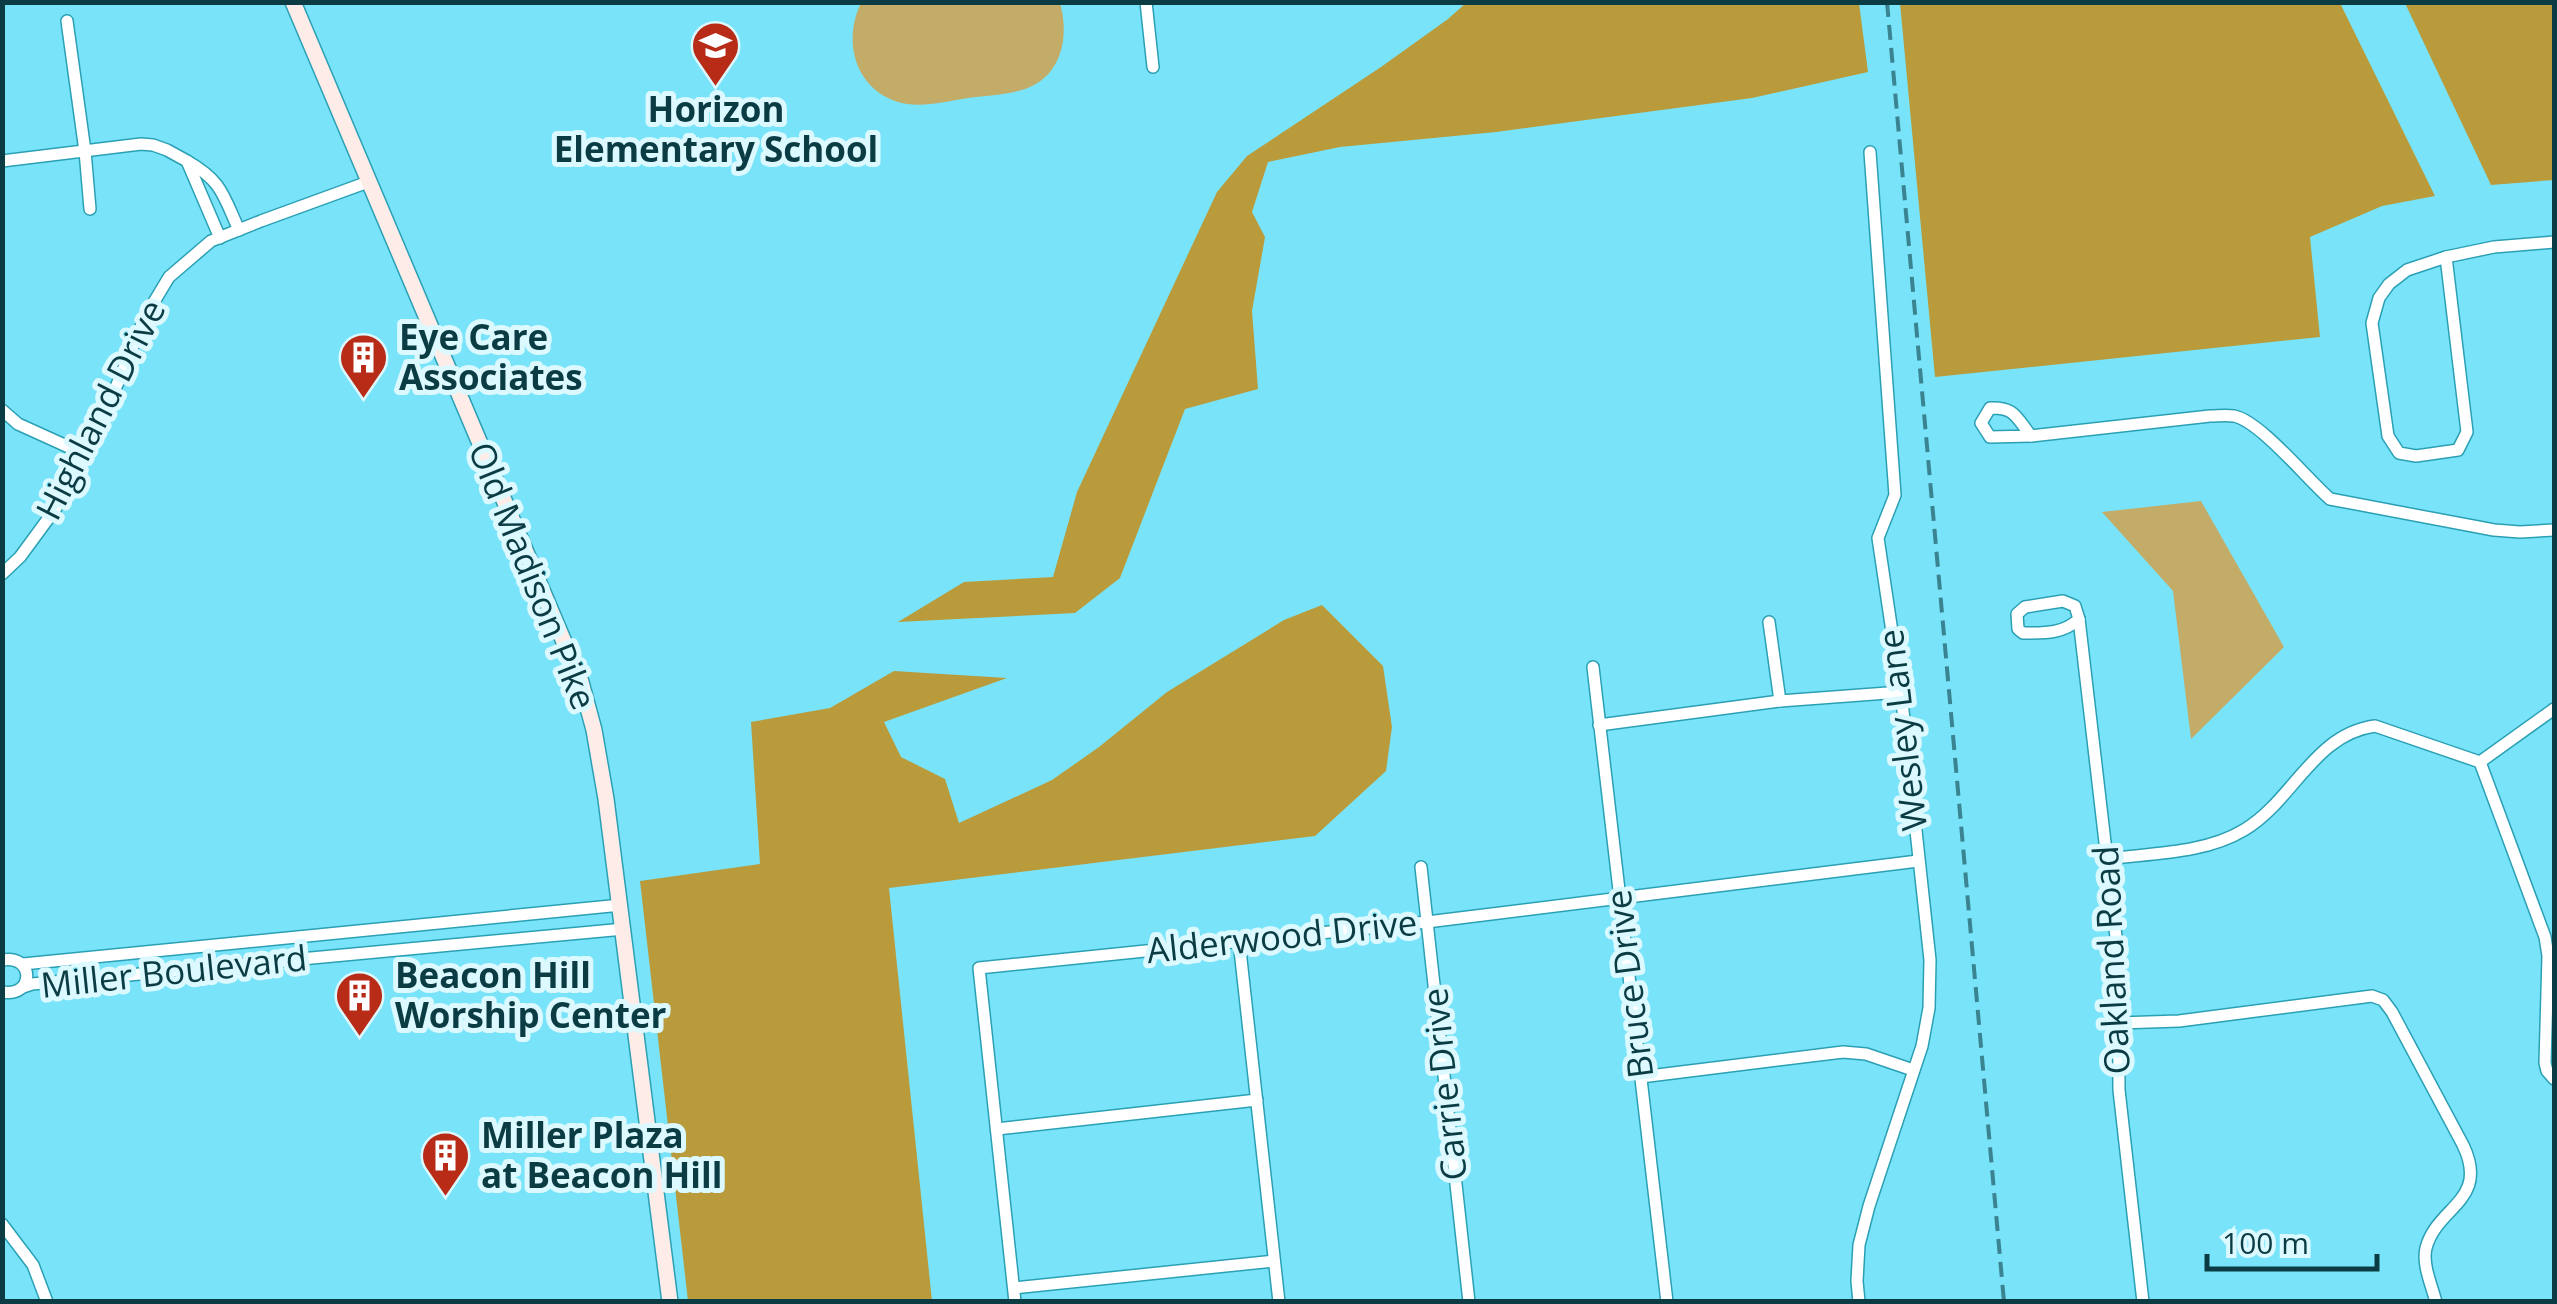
<svg xmlns="http://www.w3.org/2000/svg" width="2557" height="1304" font-family="'Open Sans',sans-serif">
<rect width="100%" height="100%" fill="#79e4f9"/>
<g fill="#c3ac68">
<path d="M861,3H1060C1070,38 1061,79 1022,90C1005,95 986,96 968,98C949,101 926,107 907,104C857,95 841,44 861,3Z"/>
<path d="M2201,501L2284,647L2191,739L2173,591L2102,512Z"/>
</g>
<g fill="#b99b3b">
<path d="M1466,3H1859L1868,72L1752,98L1496,132L1340,147L1268,162L1252,212L1265,237L1252,311L1258,389L1185,409L1120,578L1075,613L898,622L964,582L1053,577L1077,492L1217,192L1247,156L1381,67L1448,19Z"/>
<path d="M1900,3H2340L2435,196L2382,206L2310,237L2320,337L1935,377Z"/>
<path d="M2405,3H2554V180L2491,185Z"/>
<path d="M1322,605L1383,666L1392,727L1386,771L1315,836L889,888L932,1301H688L640,881L760,864L751,722L830,708L894,671L1007,678L884,722L901,757L945,779L959,823L1052,780L1099,747L1167,692L1284,620Z"/>
</g>
<g fill="none" stroke-linecap="round" stroke-linejoin="round">
<defs>
<g id="minor">
<path d="M1146,2L1153,67"/>
<path d="M67,21L85,151L90,209"/>
<path d="M2,161L141,144L153,145L167,150L187,161L220,238"/>
<path d="M187,161C222,181 223,195 239,230"/>
<path d="M2446,257L2467,432L2458,450L2416,456L2399,453L2388,436L2372,323L2379,298L2389,284L2407,270Z"/>
<path d="M2446,257L2494,247L2554,242"/>
<path d="M1990,408C2015,407 2016,417 2031,436L1990,437L1981,423Z"/>
<path d="M2,410L18,424L82,453"/>
<path d="M2031,436L2210,416C2217,416 2226,415 2234,416C2260,421 2307,479 2330,499L2494,530L2520,532L2554,530"/>
<path d="M2,574L20,557L56,508L116,387L145,317L169,277L211,241L261,221L368,182"/>
<path d="M2063,601L2075,606L2079,619C2063,634 2044,633 2023,633L2018,629L2017,614L2025,607Z"/>
<path d="M2079,619L2118,954L2119,1090L2143,1302"/>
<path d="M1769,622L1780,701"/>
<path d="M1593,667L1667,1302"/>
<path d="M1599,725L1780,701L1901,692"/>
<path d="M2480,762L2545,937L2548,956L2545,1063L2547,1071L2554,1079"/>
<path d="M2480,762L2554,709"/>
<path d="M2107,859C2152,853 2204,854 2244,830C2293,801 2314,734 2375,726L2480,762"/>
<path d="M1421,867L1469,1302"/>
<path d="M1239,941L1279,1302"/>
<path d="M2,960C35,954 35,998 2,992"/>
<path d="M23,964L621,905"/>
<path d="M23,987L32,984L624,929"/>
<path d="M2119,1023L2179,1021L2372,996L2383,1000L2392,1012L2463,1145C2490,1201 2437,1206 2426,1248C2422,1265 2432,1286 2436,1302"/>
<path d="M1641,1077L1843,1052L1866,1054L1913,1070"/>
<path d="M997,1129L1257,1100"/>
<path d="M2,1224L33,1265L47,1302"/>
<path d="M1014,1288L1274,1261"/>
<path d="M1015,1302L979,968L1427,922L1918,861"/>
<path d="M1859,1302L1857,1281L1859,1245L1869,1206L1922,1046L1929,1008L1930,960L1901,692L1878,538L1895,495L1870,152"/>
</g>
<path id="secondary" d="M293,2L581,682L594,730L606,799L670,1302"/>
</defs>
<use href="#minor" stroke="#2ba0b4" stroke-width="14"/>
<use href="#secondary" stroke="#2ba0b4" stroke-width="18"/>
<use href="#minor" stroke="#fff" stroke-width="11"/>
<use href="#secondary" stroke="#feece8" stroke-width="15"/>
<path stroke="#3a8491" stroke-width="4" stroke-dasharray="15 8" stroke-linecap="butt" d="M1887,2L2004,1302"/>
</g>
<defs>
<symbol id="school-pin" viewBox="-11 -11 22 30"><path d="M0 17L-7.5 6A9.5 9.5 0 1 1 7.5 6Z" fill="#b82b16" stroke="#dcf9ff"/><path d="M0-5L7-2L0 1L-7-2ZM-4 1L0 2.5L4 1V4Q0 6-4 4Z" fill="#fff"/></symbol>
<symbol id="building-pin" viewBox="-11 -11 22 30"><path d="M0 17L-7.5 6A9.5 9.5 0 1 1 7.5 6Z" fill="#b82b16" stroke="#dcf9ff"/><path d="M-4-6H4V6H1V3H-1V6H-4ZM-2.5-4.3h1.7v1.8h-1.7ZM.8-4.3h1.7v1.8H.8ZM-2.5-1h1.7V.8h-1.7ZM.8-1h1.7V.8H.8Z" fill="#fff"/></symbol>
</defs>
<g fill-rule="evenodd">
<use href="#school-pin" x="688" y="18" width="55" height="75"/>
<use href="#building-pin" x="336" y="330" width="55" height="75"/>
<use href="#building-pin" x="332" y="968" width="55" height="75"/>
<use href="#building-pin" x="418" y="1128" width="55" height="75"/>
</g>
<g text-anchor="middle" stroke-width="10" stroke-linejoin="round" paint-order="stroke">
<g font-size="35" font-weight="bold" fill="#0b3c44" stroke="#dcf9ff" text-anchor="start">
<text x="716" y="122" text-anchor="middle">Horizon<tspan x="716" dy="40">Elementary School</tspan></text>
<text x="399" y="350">Eye Care<tspan x="399" dy="40">Associates</tspan></text>
<text x="395" y="988">Beacon Hill<tspan x="395" dy="40">Worship Center</tspan></text>
<text x="481" y="1148">Miller Plaza<tspan x="481" dy="40">at Beacon Hill</tspan></text>
</g>
<g font-size="35" fill="#0b3c44" stroke="#dcf9ff">
<text transform="translate(101 410) rotate(-63)" y="12">Highland Drive</text>
<text transform="translate(532 576) rotate(68)" y="12">Old Madison Pike</text>
<text transform="translate(1903 730) rotate(-97)" y="12">Wesley Lane</text>
<text transform="translate(1282 937) rotate(-6)" y="12">Alderwood Drive</text>
<text transform="translate(2112 960) rotate(-93)" y="12">Oakland Road</text>
<text transform="translate(174 972) rotate(-6)" y="12">Miller Boulevard</text>
<text transform="translate(1630 984) rotate(-97)" y="12">Bruce Drive</text>
<text transform="translate(1445 1084) rotate(-96)" y="12">Carrie Drive</text>
</g>
</g>
<rect width="2557" height="1304" fill="none" stroke="#0b3c44" stroke-width="10"/>
<path d="M2207 1254v15h170v-15" fill="none" stroke="#0b3c44" stroke-width="5"/>
<text x="2222" y="1254" font-size="30" fill="#0b3c44" stroke="#dcf9ff" stroke-width="8" paint-order="stroke">100 m</text>
</svg>
